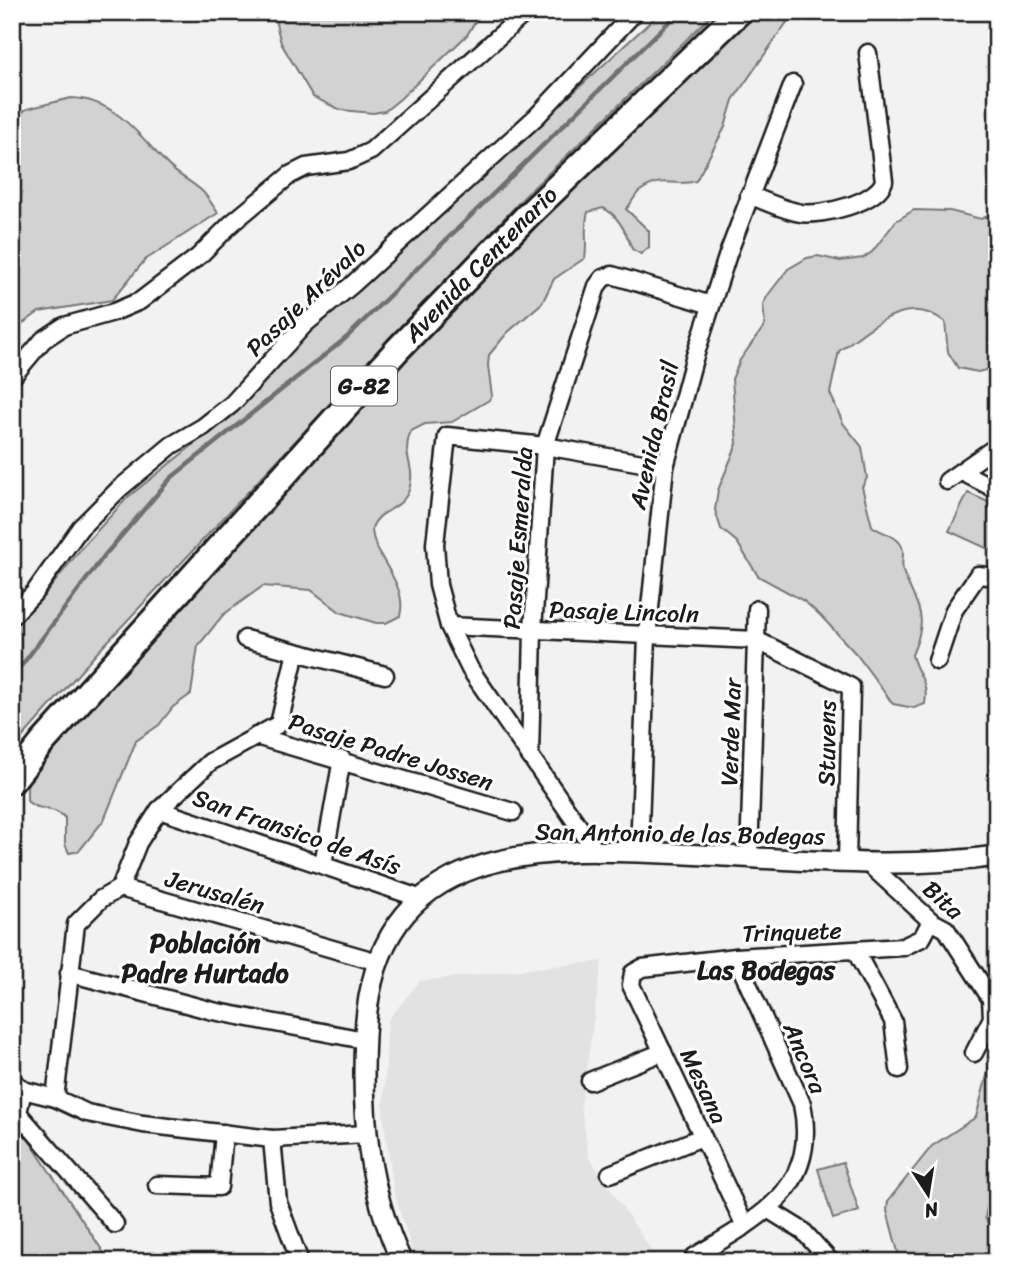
<svg xmlns="http://www.w3.org/2000/svg" width="1009" height="1274" font-family="Sriracha,sans-serif">
<rect width="100%" height="100%" fill="#f2f2f2"/>
<filter id="ink" filterUnits="userSpaceOnUse"><feTurbulence type="fractalNoise" baseFrequency=".0143" numOctaves="2"/><feDisplacementMap in="SourceGraphic" scale="14" xChannelSelector="R" yChannelSelector="G"/><feConvolveMatrix kernelMatrix="1 2 1 2 8 2 1 2 1" color-interpolation-filters="sRGB"/></filter>
<g filter="url(#ink)">
<path fill="#e2e2e2" d="M602,961L581,1107L589,1157L659,1262H420L412,1251L394,1192L383,1114L388,1020L420,981Z"/>
<g fill="#d2d2d2" stroke="#777" stroke-width="2">
<path d="M277,12H481L467,35L400,99L385,111L373,113L341,110L313,97L281,43L276,24Z"/>
<path d="M661,12H715L525,196L95,655L12,749V581L38,603L84,545L128,497L228,417L306,334L361,288Z"/>
<path d="M750,12H794L733,100L725,127L696,181C672,188 664,174 640,191C634,195 632,204 626,209L649,231V247L641,254L632,249C627,234 619,215 603,208L588,212C583,229 588,241 585,258L554,279L542,303L507,333L489,355L488,366L492,396L489,400L452,422L425,424L411,431C400,457 417,465 409,490C401,512 379,508 372,528C372,557 409,583 400,616L386,623H376L340,612L311,590L263,586L223,615L198,646L191,694L173,707L159,725L136,741L104,820L79,851L69,853L65,844V818C55,806 38,812 27,801V786L33,771L325,443L485,272Z"/>
<path d="M71,98C115,99 139,135 167,164C177,175 191,181 202,191C208,197 213,206 218,213L145,260L112,300L39,312L12,331V119L27,109Z"/>
<path d="M914,210L950,211L981,219L997,211V367L978,372L958,368L948,352L945,322C907,292 870,329 839,351L830,393L843,423L862,447L867,478L862,487L872,526C881,533 893,534 900,543C907,553 899,563 904,574C919,611 929,615 912,655C917,676 929,680 925,704L914,708L893,704L857,655L820,615L804,601L758,576L737,542L721,529L715,510L718,490L737,444L732,379L740,360L765,325L763,304L768,295L788,269L807,258L818,256L840,261L863,258L872,252L896,221Z"/>
<path d="M968,493L997,506V553L949,531Z"/>
<path d="M997,1054V1189L989,1197L985,1218L997,1235V1262H893L898,1252L887,1211L888,1201L932,1146L976,1117L989,1068Z"/>
<path d="M12,1115L110,1262H12Z"/>
<path d="M843,1162L859,1211L833,1219L818,1169Z"/>
</g>
<g fill="none" stroke-linecap="round" stroke-linejoin="round">
<path stroke="#707070" stroke-width="4.5" d="M12,668L22,665L104,556L171,478L346,338L679,12"/>
<defs>
<g id="minor">
<path d="M749,195C765,201 783,210 801,213C822,216 877,203 884,181L868,53"/>
<path d="M12,377L43,340L64,326L114,312L140,301L199,256L232,223L290,175L306,167L349,161L371,151L526,12"/>
<path d="M962,472L997,490"/>
<path d="M947,481L997,446"/>
<path d="M12,616L34,593L80,528L119,489L172,445L203,427L232,404L305,324L353,284L537,116L635,12"/>
<path d="M449,626L756,640L851,687L847,862"/>
<path d="M245,639L385,675"/>
<path d="M937,661L954,610L978,575L997,577"/>
<path d="M256,736L513,812"/>
<path d="M530,756L533,630L545,446L597,286L603,278L612,275L711,305"/>
<path d="M159,810L419,898"/>
<path d="M597,853L470,669L449,626L438,585L435,544L447,436L545,446L665,467"/>
<path d="M639,853L647,636L665,467L694,359L728,254L793,84"/>
<path d="M749,858L757,609"/>
<path d="M323,864L342,759"/>
<path d="M869,864L931,921L946,929L991,999L992,1018L974,1053"/>
<path d="M120,888L378,962"/>
<path d="M856,952L893,1021L899,1069"/>
<path d="M69,973L213,1011L364,1040"/>
<path d="M12,1080L23,1090L55,1098L87,1113L143,1124L272,1139L367,1134"/>
<path d="M590,1081L663,1052"/>
<path d="M23,1090L18,1113L115,1224"/>
<path d="M55,1098L76,924L101,899L120,888L138,843L159,810L210,762L279,724L296,652"/>
<path d="M272,1139L278,1202L300,1262"/>
<path d="M610,1174L702,1137"/>
<path d="M157,1185L219,1187L224,1133"/>
<path d="M769,1210L803,1231L831,1262"/>
<path d="M745,1226L631,985L633,973L642,968L736,957L903,947L922,938L931,921"/>
<path d="M694,1257C756,1219 820,1191 802,1104L736,957"/>
</g>
<path id="tertiary" d="M402,1262C368,1190 361,1114 365,1035C374,823 569,849 723,856C814,861 905,869 997,856"/>
<g id="primary">
<path id="s1" d="M12,781L43,742L398,349L526,217L739,12"/>
</g>
</defs>
<use href="#minor" stroke="#1c1c1c" stroke-width="21"/>
<use href="#tertiary" stroke="#1c1c1c" stroke-width="24"/>
<use href="#primary" stroke="#1c1c1c" stroke-width="30"/>
<use href="#minor" stroke="#fff" stroke-width="16"/>
<use href="#tertiary" stroke="#fff" stroke-width="19"/>
<use href="#primary" stroke="#fff" stroke-width="24"/>
</g>
</g>
<g text-anchor="middle" stroke-width="6" stroke-linejoin="round" paint-order="stroke">
<rect fill="#fff" stroke="#606060" stroke-width="2" x="331" y="366.5" width="66" height="39" rx="5"/>
<g font-size="23" font-weight="bold" fill="#1c1c1c">
<text x="364" y="394">G-82</text>
</g>
<g font-size="24" fill="#1c1c1c" stroke="#fff">
<text dy="8" stroke="none"><textPath href="#s1" startOffset="698">Avenida Centenario</textPath></text>
<text transform="translate(306 298) rotate(-44)" y="8">Pasaje Arévalo</text>
<text transform="translate(654 435) rotate(-77)" y="8">Avenida Brasil</text>
<text transform="translate(518 538) rotate(-86)" y="8">Pasaje Esmeralda</text>
<text transform="translate(624 612) rotate(2)" y="8">Pasaje Lincoln</text>
<text transform="translate(731 732) rotate(-88)" y="8">Verde Mar</text>
<text transform="translate(827 743) rotate(-89)" y="8">Stuvens</text>
<text transform="translate(391 752) rotate(17)" y="8">Pasaje Padre Jossen</text>
<text transform="translate(297 832) rotate(19)" y="8">San Fransico de Asís</text>
<text transform="translate(680 834) rotate(1)" y="8">San Antonio de las Bodegas</text>
<text transform="translate(215 892) rotate(16)" y="8">Jerusalén</text>
<text transform="translate(943 900) rotate(42)" y="8">Bita</text>
<text transform="translate(792 932) rotate(-2)" y="8">Trinquete</text>
<text transform="translate(805 1058) rotate(67)" y="8">Ancora</text>
<text transform="translate(704 1086) rotate(65)" y="8">Mesana</text>
</g>
<g font-size="26" font-weight="bold" fill="#1c1c1c" stroke="#fff">
<text x="205" y="952">Población<tspan x="205" dy="30">Padre Hurtado</tspan></text>
<text x="766" y="979">Las Bodegas</text>
</g>
</g>
<rect width="1009" height="1274" fill="none" stroke="#fff" stroke-width="42"/>
<rect x="21" y="21" width="967" height="1232" fill="none" stroke="#1c1c1c" stroke-width="2.5" filter="url(#ink)"/>
<g transform="translate(928 1194) rotate(168)" stroke="#ffffff" stroke-width="5" paint-order="stroke">
<path d="M0-5L12 26L0 18L-12 26Z" fill="#1c1c1c"/>
<text y="-10" font-size="19" font-weight="bold" text-anchor="middle" fill="#1c1c1c">N</text>
</g>
</svg>
